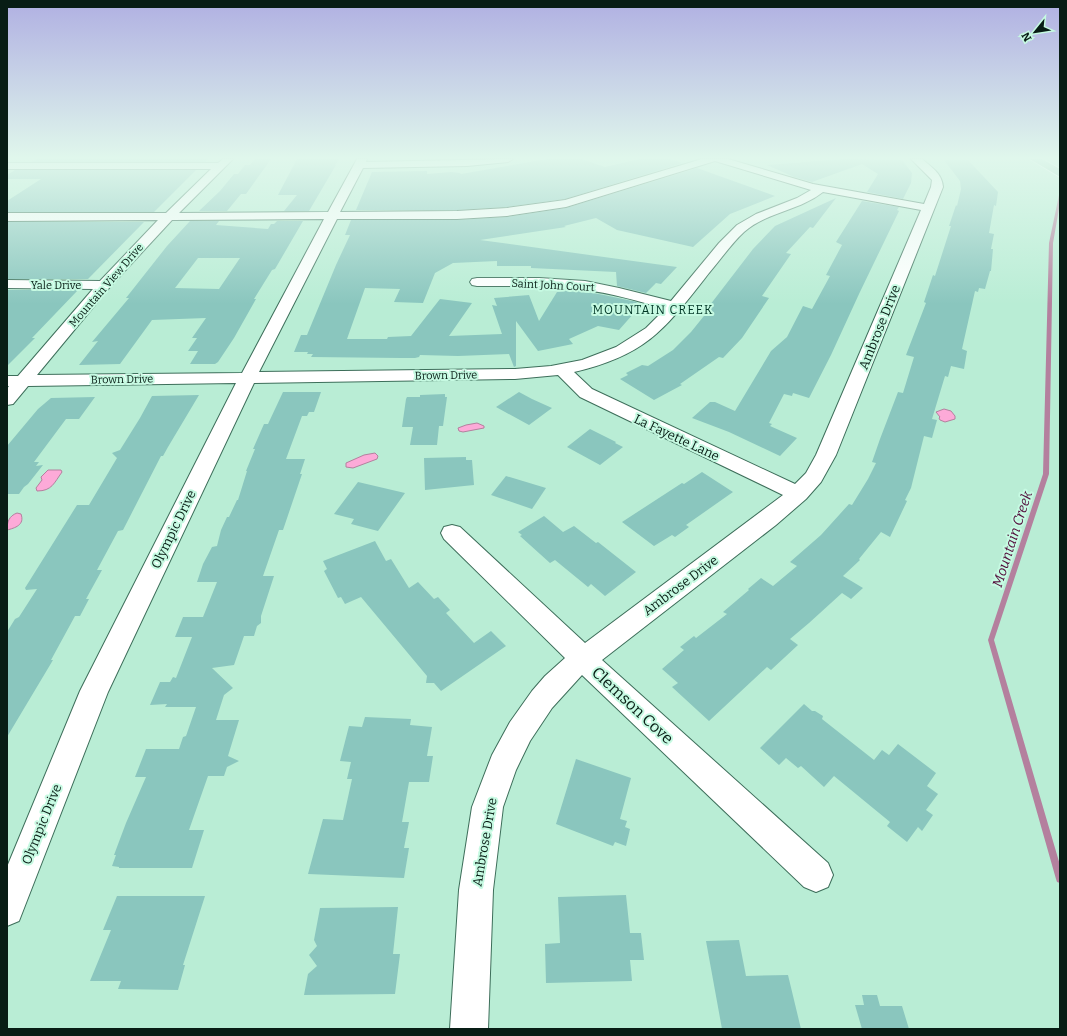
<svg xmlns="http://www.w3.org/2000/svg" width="1067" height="1036" font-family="Bitter,serif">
<rect width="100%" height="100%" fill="#b9edd5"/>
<g fill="#fdaad8" stroke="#b4809e">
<path d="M944,409L951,411L955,416V419L945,422L940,420L939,418L940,417L936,412Z"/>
<path d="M477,423L484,426V428L463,432L459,431L458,428L466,425Z"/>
<path d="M375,453L378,456L377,459L353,468L346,467V463L364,455Z"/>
<path d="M48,470H61L62,472C54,483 52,491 37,491L36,488L42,480L41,477Z"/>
<path d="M17,513L21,514C25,525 15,528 7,530C7,522 9,516 17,513Z"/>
</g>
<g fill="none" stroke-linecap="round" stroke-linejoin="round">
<path fill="#b4809e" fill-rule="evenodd" d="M1060,194V203L1053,243L1049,474L994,640L1060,865V883L1057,882L1056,879L988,640L1043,474L1049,243L1059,195Z"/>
</g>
<g fill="#8ac6be" fill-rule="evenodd">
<path d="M37,159H208L205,162H32Z"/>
<path d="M255,159H271L246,194H241L227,211H199L220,191L234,174H238L245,165H250Z"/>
<path d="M297,159H339L335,165H336L309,211H284L297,195H278Z"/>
<path d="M547,159H581L605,167L640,159H669L683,163L565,199L507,207L457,210H356L372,172L427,171V174L451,172L460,173L461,174Z"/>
<path d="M845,159L902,160L912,173L911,183L903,199L867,192L878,174L862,164L812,182L794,177L767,165Z"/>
<path d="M944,160H968L998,192L996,206L994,205L989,233L994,234L991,249H993L991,271H990L985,289L979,288L978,292L975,291L962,349L967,351L964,369L951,366L948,377L945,376L932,419L937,420L932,438L924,436L911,488L905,500L907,501L890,537L881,532L859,559L860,560L843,576L863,588L851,599L842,593L809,623L790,639L798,645L771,670L767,667L709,721L672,687L678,683L662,669L684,650L680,647L694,636L696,638L727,614L723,612L749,590L748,589L761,578L773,586L797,566L790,562L821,535L849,504L852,505L868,479L876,463L872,462L880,439L898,392L903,393L914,357L906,355L926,303L924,302L933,275L935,276L951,226H949L956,205L957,206L961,189L960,181Z"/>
<path d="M697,168L775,196L730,214L693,247L617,230L596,218L564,226L566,227L480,240L677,267L661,284L656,283L646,293L617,286L616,272L531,268V266H497V261L453,263L435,273L423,303L394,302L400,289L365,288L347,339H387L388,337L411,336L440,299L472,303L449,336L502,334L492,305L497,306L494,298L529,295L539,321L557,292L575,290L604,295L637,302L628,311L634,313L619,330L598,326L569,339L573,344L538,351L516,321V366L514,367L509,354L458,356L420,355L419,357L415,358H401L311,357L313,354H307L308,352H294L301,335H307L336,265L350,235H345L351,220H457L507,217L566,208Z"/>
<path d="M15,170H196L154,212H7V201L41,179H7V175Z"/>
<path d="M836,198L813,228L810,227L786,253L791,254L762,296L769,298L742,338L723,358L719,357L680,384L682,385L654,400L620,379L628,375L626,373L642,365L648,366L673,350L691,332L712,306L710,305L753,249L775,226Z"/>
<path d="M862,201L899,207L897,210L899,211L859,294L831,355L809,398L793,393L792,396L784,394L769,423L772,424L770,426L797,438L780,456L729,432L692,418L710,402H715L735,411L771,351L787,337L803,306L812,309L830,276L826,275L842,245L836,242Z"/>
<path d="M190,221H219L216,225L268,229L271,224H274L277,221H303L275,269L272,270L254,299H256L234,338L218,362L215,364H190L198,351H188L197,338H192L206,318L152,320L120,364L79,365L98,341L92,342L129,298H126L167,246ZM198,258H240L219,289L175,288Z"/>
<path d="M7,222H144L88,279H7Z"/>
<path d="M7,290H78L32,338H35L7,366Z"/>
<path d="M283,392H321L314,412H309L307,416H302L286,459H305L300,474H302L283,530H279L263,576H274L261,616V623L257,626L254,636H244L234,665L212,668L233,688L224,695L216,720H239L228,756L239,761L227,767L224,776H208L189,830H204L192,868H119V867L112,866L116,855H114L126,823L146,777H135L146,749H179L183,737L186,736L196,707H165L167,704L150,705L160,682H170L173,677L176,678L192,637H175L183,617H203L217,582H197L203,564L212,547L217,546L221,530L227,517H229L237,500H238L247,471H246L255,449H253L264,424H268Z"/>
<path d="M519,392L532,399L552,408L529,425L496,407Z"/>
<path d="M445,394V397H447L443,426H439L437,445H410L413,427H402L406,399L407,397H420V395Z"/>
<path d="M199,395L168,447L163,456H161L123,530L118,531L97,570H102L86,599H89L80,616H75L51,660H53L7,737V632L15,619L19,617L37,589L26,590L25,588L77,505H89L117,458L112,453L120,450L140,418L152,396Z"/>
<path d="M95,397L79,419H66L34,462H39L36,466L43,465L28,484L24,487L19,494H7V446L38,409L51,398Z"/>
<path d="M590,429L616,442L615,443L623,447L600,465L567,447Z"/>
<path d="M466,457V460H472L474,485L425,490L424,458Z"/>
<path d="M702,472L733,492L686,525L689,527L675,537L672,535L654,546L622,522L682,483L684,484Z"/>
<path d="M506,476L546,488L532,509L491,495Z"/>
<path d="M358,482L405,493L378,531L351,524L354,519L334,514Z"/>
<path d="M544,516L563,532L574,526L596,543L598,542L636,572L605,596L591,584L588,587L555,560L550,563L520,536L522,535L518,532Z"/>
<path d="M375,541L386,561L391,559L409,588L418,582L434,599L438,597L450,610L446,613L474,643L491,631L506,646L441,691L434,683H426L427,676L361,597L345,604L341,597L338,598L324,571L327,569L323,561Z"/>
<path d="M804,704L812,711H815L823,716L822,719L874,760L882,750L889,755L898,744L936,773L927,786L938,794L926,810L933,815L922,831L918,827L907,842L887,826L890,822L834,776L824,787L801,766L798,768L786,758L779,765L760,748Z"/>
<path d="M365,717L411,719L410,725L432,727L427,756H433L429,782H409L402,822H409L404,848H409L404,878L308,874L323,819L343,820L352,779H347L351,762L340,761L349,726L362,727Z"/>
<path d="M576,759L631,778L620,819L627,821L625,827L630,829L626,846L615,842L613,846L556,824Z"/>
<path d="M626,895L630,933H641L644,960H630L632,981L546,983L545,944L560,943L558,897Z"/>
<path d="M117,896H205L183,965H185L178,990L118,989L121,981H90L111,930H103Z"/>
<path d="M398,907L393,954H400L395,994L304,995L308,974L317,966L309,955L317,946L314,940L320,908Z"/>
<path d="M739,940L746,976L788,975L801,1029H722L706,941Z"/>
<path d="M862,995H877L880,1006H902L909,1029H862L855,1005H864Z"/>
</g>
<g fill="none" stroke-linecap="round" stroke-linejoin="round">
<defs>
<path id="minor" d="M223,159H233L179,213L328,212L357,159H367L366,162L513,159L508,162L467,166L363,168L340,212L457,211L507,208L565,200L702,159H728L813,184L924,204L931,187L932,180L911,159H922C931,167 942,173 943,187L836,455L821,482L806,499L776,525L602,660L828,863L833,875L828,887L816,892L804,887L582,675L552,708L530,741L516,770L503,807L493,890L488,1029H450L459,890L472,807L492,755L510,722L532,691L545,676L565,658L444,539L441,533L444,527L452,525L460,527L585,643L783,495L580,397L558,375L515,379L254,383L108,692L19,921L7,926V867L80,691L236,383L28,386L13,404L7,405V389L9,386H7V376H18L93,289L7,288V280L100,281L158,220L7,221V213H166L211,169H7V163H218ZM715,161L811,190L797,198L756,214L737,225L719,243L671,301L619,288L585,281L539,278H477L472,279L470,282L472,285L477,286C513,286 549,285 584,290C612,293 638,301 665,309L646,328L616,347L582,360L551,366L515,369L259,372L337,219H457L507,216L566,207ZM823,192L921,210L816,455L806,473L795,484L592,389L574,372C647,355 665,329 709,273C721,259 731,244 744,232C767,212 799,211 823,192ZM324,219L242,373L37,375L109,288L172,220Z"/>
<path id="major" d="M1030,159H1042L1060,169V177Z"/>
</defs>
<use href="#minor" stroke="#3d6e5a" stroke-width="2"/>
<use href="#major" stroke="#fff" stroke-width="2"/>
<use href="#minor" fill="#fff" fill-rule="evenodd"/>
<use href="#major" fill="#8ec8b3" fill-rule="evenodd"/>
</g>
<linearGradient id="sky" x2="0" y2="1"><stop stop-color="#b0b0e2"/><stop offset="0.52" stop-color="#e0f7ec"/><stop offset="1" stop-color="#e0f7ec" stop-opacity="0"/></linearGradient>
<rect width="1067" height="304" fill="url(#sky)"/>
<g text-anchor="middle" stroke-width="4" stroke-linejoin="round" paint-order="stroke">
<g font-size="11" fill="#081d15" stroke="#c6fae2">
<text x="56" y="289">Yale Drive</text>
<text transform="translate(106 285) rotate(-49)" y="4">Mountain View Drive</text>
<text transform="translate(553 285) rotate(3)" y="4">Saint John Court</text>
<text transform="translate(446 375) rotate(-1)" y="4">Brown Drive</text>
<text transform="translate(122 379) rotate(-1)" y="4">Brown Drive</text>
</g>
<g font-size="12" letter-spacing="1" fill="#003625" stroke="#c6fae2">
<text x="653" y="314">MOUNTAIN CREEK</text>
</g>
<g font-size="13" fill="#081d15" stroke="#c6fae2">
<text transform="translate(879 327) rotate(-68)" y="5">Ambrose Drive</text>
<text transform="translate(677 437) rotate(25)" y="5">La Fayette Lane</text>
<text transform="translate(173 529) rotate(-64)" y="5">Olympic Drive</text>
<text transform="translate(680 585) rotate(-37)" y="5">Ambrose Drive</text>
<text transform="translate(41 824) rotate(-68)" y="5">Olympic Drive</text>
<text transform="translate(484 842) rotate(-80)" y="5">Ambrose Drive</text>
</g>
<g font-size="14" font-style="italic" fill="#520b3a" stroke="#c6fae2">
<text transform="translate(1012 539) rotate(-72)" y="5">Mountain Creek</text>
</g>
<g font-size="16" fill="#081d15" stroke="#c6fae2">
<text transform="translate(633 705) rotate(43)" y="6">Clemson Cove</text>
</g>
</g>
<rect width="1067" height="1036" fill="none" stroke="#081d15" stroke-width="16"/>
<g transform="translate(1035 32) rotate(240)" stroke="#c6fae2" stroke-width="3" paint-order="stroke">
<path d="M0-3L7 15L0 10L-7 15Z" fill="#081d15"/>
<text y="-6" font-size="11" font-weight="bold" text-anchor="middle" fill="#081d15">N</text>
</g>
</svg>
